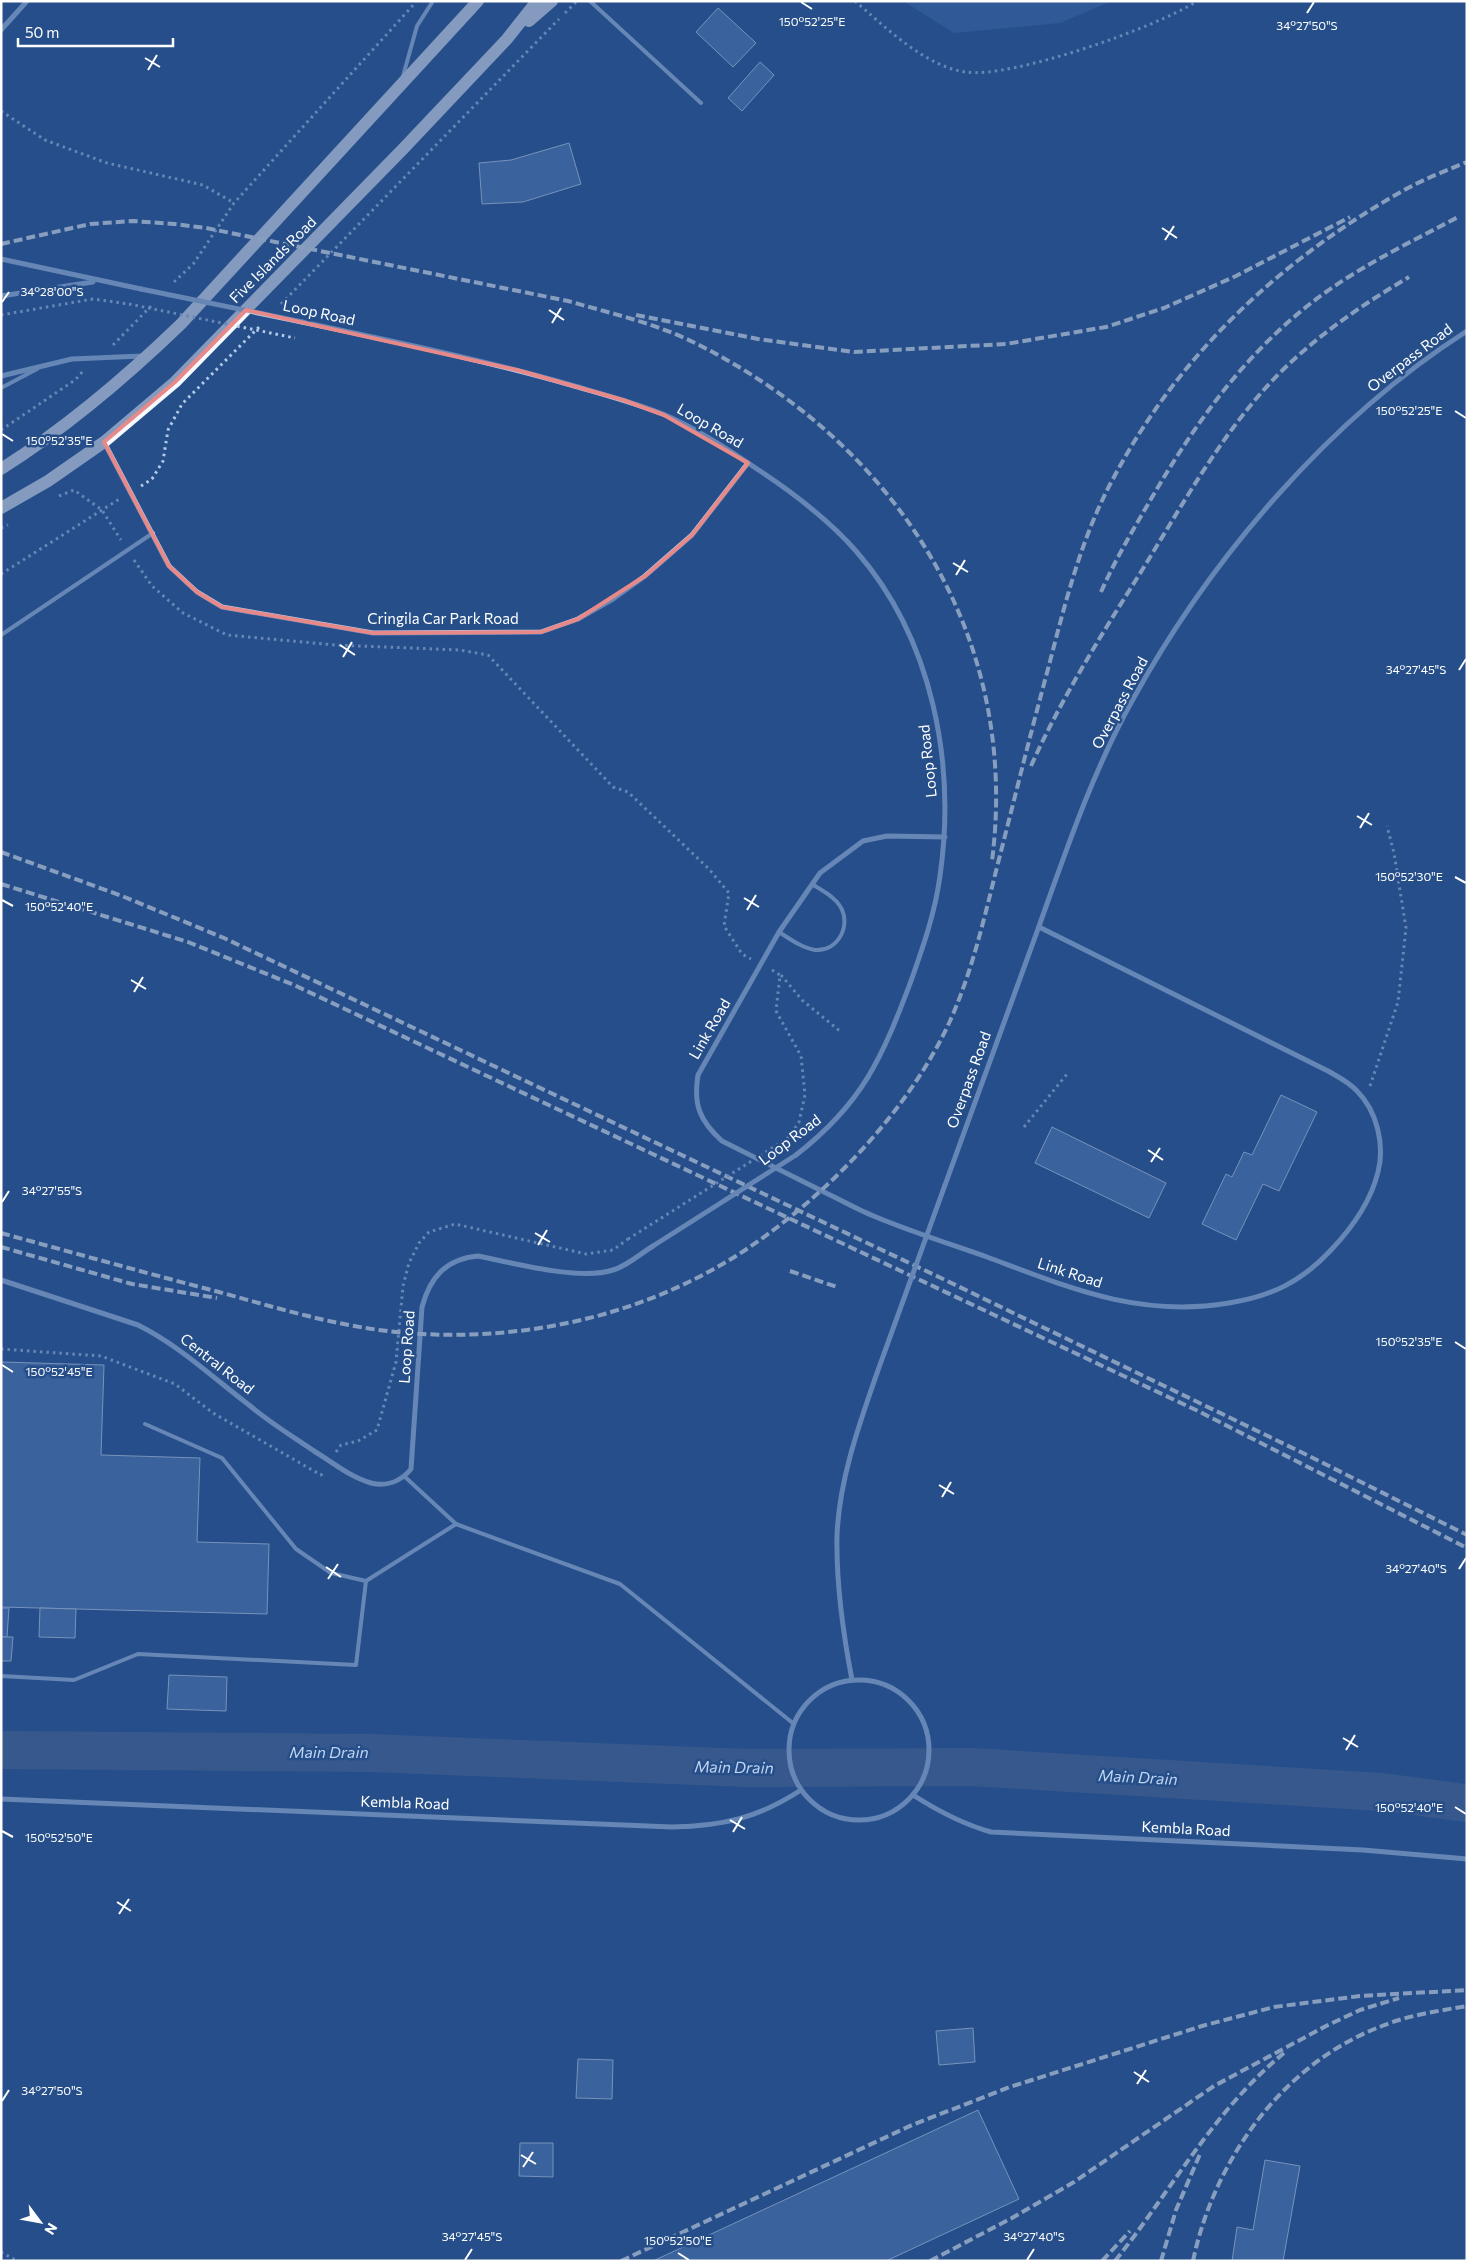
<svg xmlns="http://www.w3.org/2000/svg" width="1468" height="2262" font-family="Commissioner,sans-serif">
<rect width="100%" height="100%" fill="#264f8a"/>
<path fill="#3a68a6" d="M903,1H1112L1060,23L954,33Z"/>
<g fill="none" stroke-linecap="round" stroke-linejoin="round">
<path stroke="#496590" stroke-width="38" d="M1,1750L371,1753L747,1768L972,1767L1382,1792L1465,1803"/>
</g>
<g fill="#527bb2" stroke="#d7e5f7">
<path d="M718,8L756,43L733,67L696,32Z"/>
<path d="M760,62L774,75L742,111L728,98Z"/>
<path d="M569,143L581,184L523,202L482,204L479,163L511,160Z"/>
<path d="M1281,1095L1317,1112L1279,1191L1263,1184L1236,1240L1202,1224L1226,1174L1232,1177L1244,1152L1252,1155Z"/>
<path d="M1052,1127L1166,1183L1149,1218L1035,1163Z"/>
<path d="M1,1362L104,1365L101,1455L200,1458L197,1542L269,1544L267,1614L1,1607Z"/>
<path d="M1,1608H9L7,1637H1Z"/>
<path d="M40,1608L76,1609L75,1638L39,1637Z"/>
<path d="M1,1637H13L11,1661H1Z"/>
<path d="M169,1675L227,1677L226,1711L167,1709Z"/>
<path d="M973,2028L975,2062L939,2065L936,2031Z"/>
<path d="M578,2059L613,2060L612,2099L576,2098Z"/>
<path d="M978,2110L1019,2199L886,2261H653Z"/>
<path d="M520,2143H553V2177L519,2176Z"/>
<path d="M1265,2160L1300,2166L1283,2261H1232L1237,2227L1253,2230Z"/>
</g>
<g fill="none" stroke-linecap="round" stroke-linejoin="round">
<g stroke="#b3caea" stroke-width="3" stroke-dasharray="2.5 4" stroke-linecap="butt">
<path d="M855,1C885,27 926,67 966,72C1010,79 1158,27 1197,1"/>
<path d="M565,13L577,1"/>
<path d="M1,111L45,140L107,163L203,185L234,203"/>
<path d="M174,282L194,263L234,203L416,2"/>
<path d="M281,304L559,19"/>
<path d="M1,315L93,299L129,304"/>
<path d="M113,345L152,305"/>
<path d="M1,430L75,380L84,370"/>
<path d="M141,486L152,479L163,461L168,430L182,404L261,325"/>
<path d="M59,496L74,490L102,510L121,540"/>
<path d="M1,528L8,525"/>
<path d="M134,560L152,586L183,613L227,635L335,645L460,650L488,655L613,787L628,792L709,869L729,893L724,926L742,954L751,959"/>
<path d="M1,574L121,498"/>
<path d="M772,970L780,975L776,1011L801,1056L805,1095L799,1122L789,1137L777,1145"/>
<path d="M781,975L802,1000L841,1032"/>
<path d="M1370,1086L1398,1002L1406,928L1394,853L1387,826"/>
<path d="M1024,1127L1067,1074"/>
<path d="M1,1349L101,1356L175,1384L213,1413L321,1475L323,1472"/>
<path d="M336,1452L341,1445L358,1441L377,1430L396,1362L403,1286L409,1263L419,1243L429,1232L455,1224L586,1254L613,1250L628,1239"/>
<path d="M1,2252L17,2261"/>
</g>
<g stroke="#b3caea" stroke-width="4">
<path d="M590,1L701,103"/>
<path d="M403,76L417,26L433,1"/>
<path d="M1,388L37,369"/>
<path d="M1,635L153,533"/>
<path d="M779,932C790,939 802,948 815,950C838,952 852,925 840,906C834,896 821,890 812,884"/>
<path d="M145,1424L222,1458L296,1549L331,1573L366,1581"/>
<path d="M404,1476L456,1524L620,1584L794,1724"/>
<path d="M1,1676L74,1680L138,1654L356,1665L366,1581L456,1524"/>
</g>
<g stroke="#b3caea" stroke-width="5">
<path d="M1,30L27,1"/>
<path d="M1,259L141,289"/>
<path d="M1,296L93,282"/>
<path d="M302,322C392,341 483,360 571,385C602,394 633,402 663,414C696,428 728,449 757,469C792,492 828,519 856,551C933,639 956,764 940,876C935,913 923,947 911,981C882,1058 863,1103 796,1155"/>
<path d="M1,376L72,359L142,356"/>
<path d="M104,442L169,566L197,592L222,607L373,633L541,632L578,619L613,599L645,576L692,535L748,463"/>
<path d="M945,837L887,836L863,841L820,873L779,932L698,1075C693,1105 700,1121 722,1141C756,1158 790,1175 824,1192C841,1200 858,1210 876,1217C912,1232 950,1244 987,1257C1070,1288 1138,1318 1229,1303C1272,1296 1301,1282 1331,1250C1351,1229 1371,1201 1378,1172C1385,1145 1377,1111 1357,1091C1349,1082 1338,1077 1328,1071L1039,927"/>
<path d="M945,1185C976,1099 1007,1014 1038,929C1066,851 1092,773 1132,701C1210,559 1329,419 1467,331"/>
<path d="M1,1280L138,1325C180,1346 212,1377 249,1405C269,1422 292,1436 314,1451C332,1462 350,1477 371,1483C387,1487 401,1481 411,1469L422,1307C430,1277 446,1259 478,1256C514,1263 579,1281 613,1270C627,1266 640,1254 653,1246"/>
<path d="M852,1680C843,1633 836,1585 837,1536C839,1480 859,1425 877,1373"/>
<circle cx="859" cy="1750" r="70"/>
<path d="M913,1795C938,1811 962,1824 991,1832L1363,1850L1467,1859"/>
<path d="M1,1799L672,1827C723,1826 758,1818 801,1790"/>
</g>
<g stroke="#f6f9fe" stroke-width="12">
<path d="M529,21L552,1"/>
<path d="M1,469C66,428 126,377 181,324L478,1"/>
<path d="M1,508L48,481L104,442L175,382L403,149L507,39L537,1"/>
</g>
<g stroke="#fff" stroke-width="4" stroke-dasharray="9 4" stroke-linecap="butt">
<path d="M1,244L90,224L133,221L174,224L206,228L568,301C610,313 654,323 693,342C894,441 1021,634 992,861"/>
<path d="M636,315L758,339L854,352L1006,344L1106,327L1164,308L1236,276L1350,217"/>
<path d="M1101,592C1115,560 1133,530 1151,499C1197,420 1250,346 1326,292C1368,262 1415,240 1460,216"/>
<path d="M1031,766C1061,699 1100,637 1139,575C1177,514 1213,448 1261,393C1303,345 1355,309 1409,277"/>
<path d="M1,852L122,896L224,938L941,1278L1305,1454L1467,1535"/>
<path d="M1,884L188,942L294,985L1198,1411L1467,1548"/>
<path d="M1,1233C74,1253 146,1273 219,1292C281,1309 342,1328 407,1333C522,1342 638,1317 736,1256C821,1202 908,1113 950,1021C972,972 984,919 997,867C1014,801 1030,735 1048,669C1065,604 1081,537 1114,477C1180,352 1285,256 1408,188C1427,178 1447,170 1467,162"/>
<path d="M1,1247L132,1284L217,1298"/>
<path d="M790,1271L837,1287"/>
<path d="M621,2261L912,2125L1010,2087L1202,2026L1274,2007L1360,1996L1467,1990"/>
<path d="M930,2261L1012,2218L1074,2182L1214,2086L1326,2026L1360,2010L1399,1998"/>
<path d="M1102,2261L1130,2231"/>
<path d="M1115,2261C1171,2191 1214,2110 1284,2053"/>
<path d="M1161,2261L1176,2210L1200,2154"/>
<path d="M1193,2261C1214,2160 1283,2063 1382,2026C1409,2015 1438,2011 1467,2006"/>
</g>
<g stroke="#b3caea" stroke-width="3" stroke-dasharray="2.5 4" stroke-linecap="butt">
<path d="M129,304L295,338"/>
<path d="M628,1239L777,1145"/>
</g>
<g stroke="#b3caea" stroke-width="5">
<path d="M141,289L302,322"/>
<path d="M653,1246L796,1155"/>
<path d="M877,1373L945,1185"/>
</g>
</g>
<path d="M0 0H1468V2262H0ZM246,310L517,370L623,400L664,415L748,463L692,535L645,576L578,619L541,632L373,633L222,607L197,592L169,566L104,442L175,382Z" fill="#264f8a" fill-opacity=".55" fill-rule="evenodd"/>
<path fill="none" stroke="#e88989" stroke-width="4" stroke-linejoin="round" d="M246,310L517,370L623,400L664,415L748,463L692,535L645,576L578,619L541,632L373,633L222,607L197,592L169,566L104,442L175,382Z"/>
<path fill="none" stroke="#fff" stroke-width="2" d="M801,2L812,9M1307,13L1314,2M145,58L160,67M148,70L157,55M1162,228L1177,238M1165,240L1174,226M2,302L9,292M549,310L564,320M552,323L561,308M1455,411L1466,418M2,434L13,441M953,563L968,572M956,575L965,560M340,645L355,655M343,657L352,642M1459,670L1466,659M1357,816L1372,825M1360,828L1369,813M1455,877L1466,883M744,898L759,907M2,900L13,906M747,910L756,895M131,980L146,989M134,992L143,977M1148,1150L1163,1160M1151,1162L1160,1148M2,1202L9,1191M535,1233L550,1242M538,1245L547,1230M1455,1342L1466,1349M2,1365L13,1372M939,1485L954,1494M942,1497L951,1482M326,1567L341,1577M1459,1569L1466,1558M328,1579L338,1564M1343,1738L1358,1747M1346,1750L1355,1735M1455,1807L1466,1814M730,1820L745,1829M2,1831L13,1837M733,1832L742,1817M117,1902L131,1911M119,1914L129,1899M1134,2072L1149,2082M1137,2084L1146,2070M2,2101L9,2090M521,2155L536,2164M523,2167L533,2152M678,2253L689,2260M465,2260L472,2249M1027,2260L1034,2249"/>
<g text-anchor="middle" stroke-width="5" stroke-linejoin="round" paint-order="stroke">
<g font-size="15" fill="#fff" stroke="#264f8a">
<text transform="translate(273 260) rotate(-45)" y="5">Five Islands Road</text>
<text transform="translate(319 313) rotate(12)" y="5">Loop Road</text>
<text transform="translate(1410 358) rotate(-37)" y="5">Overpass Road</text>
<text transform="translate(710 426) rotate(30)" y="5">Loop Road</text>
<text x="443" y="624">Cringila Car Park Road</text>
<text transform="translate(1120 703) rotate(-62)" y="5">Overpass Road</text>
<text transform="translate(928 761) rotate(-96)" y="5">Loop Road</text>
<text transform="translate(710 1029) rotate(-60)" y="5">Link Road</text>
<text transform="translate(969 1080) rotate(-70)" y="5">Overpass Road</text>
<text transform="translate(790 1140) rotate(-37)" y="5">Loop Road</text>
<text transform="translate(1070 1273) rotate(18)" y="5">Link Road</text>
<text transform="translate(407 1347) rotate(-86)" y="5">Loop Road</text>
<text transform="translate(217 1364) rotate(38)" y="5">Central Road</text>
<text transform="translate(405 1803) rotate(2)" y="5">Kembla Road</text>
<text transform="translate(1186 1829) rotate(3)" y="5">Kembla Road</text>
</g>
<g font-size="16" font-style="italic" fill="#bfd4f1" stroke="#264f8a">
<text x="329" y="1758">Main Drain</text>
<text transform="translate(734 1767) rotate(1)" y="6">Main Drain</text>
<text transform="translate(1138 1777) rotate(3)" y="6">Main Drain</text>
</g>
</g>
<g font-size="12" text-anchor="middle" fill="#fff" stroke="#264f8a" stroke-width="5" stroke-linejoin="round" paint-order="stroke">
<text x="812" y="26">150°52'25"E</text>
<text x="1307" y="30">34°27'50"S</text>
<text x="52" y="296">34°28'00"S</text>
<text x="1409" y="415">150°52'25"E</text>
<text x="59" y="445">150°52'35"E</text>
<text x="1416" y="674">34°27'45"S</text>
<text x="1409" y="881">150°52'30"E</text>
<text x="59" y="911">150°52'40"E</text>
<text x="52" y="1195">34°27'55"S</text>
<text x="1409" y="1346">150°52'35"E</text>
<text x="59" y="1376">150°52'45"E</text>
<text x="1416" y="1573">34°27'40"S</text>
<text x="1409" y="1812">150°52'40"E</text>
<text x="59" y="1842">150°52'50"E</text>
<text x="52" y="2095">34°27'50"S</text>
<text x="472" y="2241">34°27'45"S</text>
<text x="1034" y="2241">34°27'40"S</text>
<text x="678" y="2245">150°52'50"E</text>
</g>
<rect width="1468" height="2262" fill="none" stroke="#ffffff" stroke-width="5"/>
<g transform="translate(40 2222) rotate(122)" stroke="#264f8a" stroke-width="4" paint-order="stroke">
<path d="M0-4L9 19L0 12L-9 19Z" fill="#ffffff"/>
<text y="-8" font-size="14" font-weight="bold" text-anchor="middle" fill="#ffffff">N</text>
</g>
<path d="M18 38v8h155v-8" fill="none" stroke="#ffffff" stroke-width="2.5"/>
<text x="25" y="38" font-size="15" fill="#ffffff" stroke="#264f8a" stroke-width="4" paint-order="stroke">50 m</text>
</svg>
